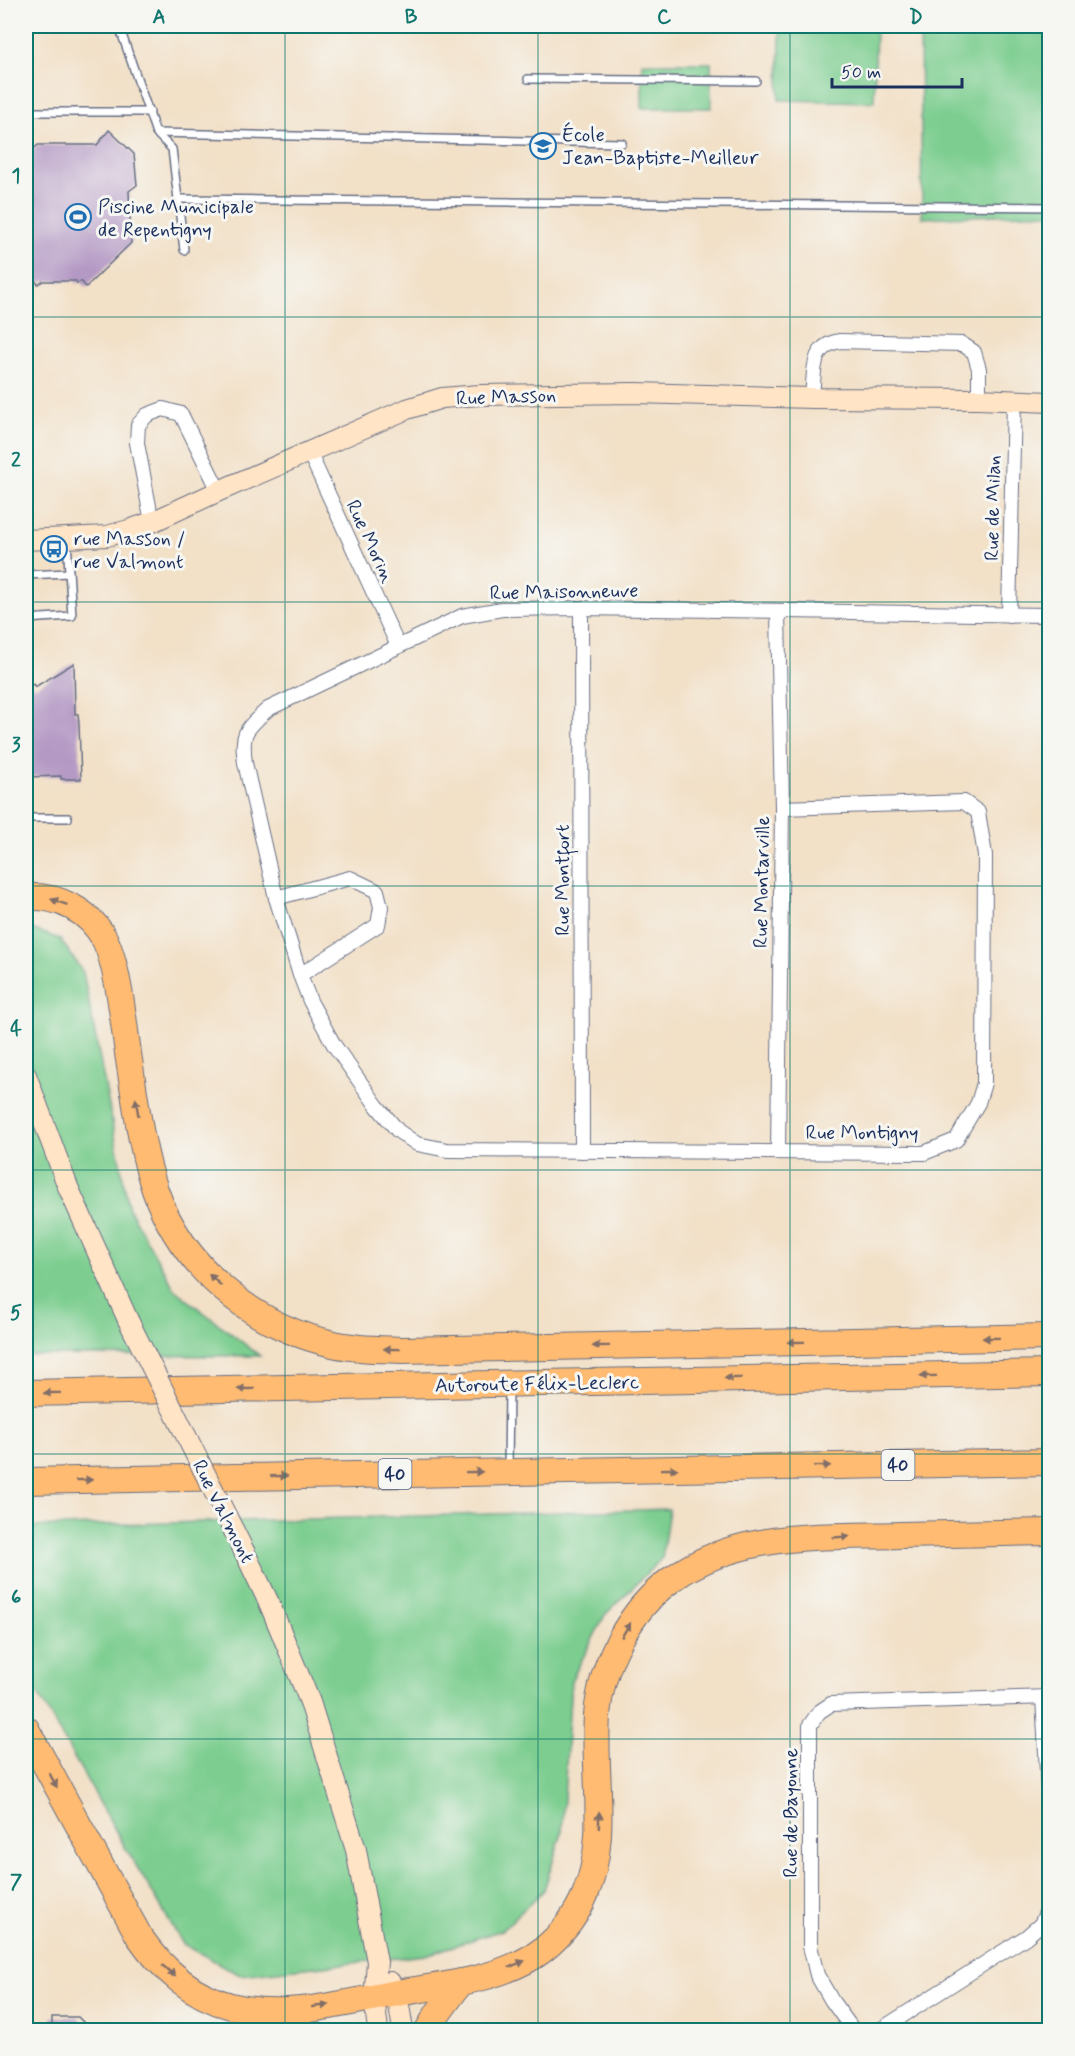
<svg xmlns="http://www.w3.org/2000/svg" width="1075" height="2056" font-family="Mynerve,sans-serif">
<rect width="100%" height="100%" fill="#f6f6f2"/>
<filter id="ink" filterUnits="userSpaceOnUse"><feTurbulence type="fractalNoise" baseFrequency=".0167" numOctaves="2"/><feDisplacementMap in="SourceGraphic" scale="12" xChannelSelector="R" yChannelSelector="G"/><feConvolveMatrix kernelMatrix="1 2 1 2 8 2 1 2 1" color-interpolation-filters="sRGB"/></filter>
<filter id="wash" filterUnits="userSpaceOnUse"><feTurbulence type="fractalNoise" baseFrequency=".008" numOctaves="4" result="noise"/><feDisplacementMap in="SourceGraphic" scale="24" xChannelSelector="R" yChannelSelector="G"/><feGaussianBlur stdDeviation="1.35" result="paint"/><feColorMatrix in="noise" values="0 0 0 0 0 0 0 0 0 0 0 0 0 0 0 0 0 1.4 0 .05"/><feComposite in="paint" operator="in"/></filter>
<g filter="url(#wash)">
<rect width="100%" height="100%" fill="#f2e0c7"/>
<g fill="#7bcd8f" stroke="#4b7e76" stroke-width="1.5">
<path d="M780,26H876L874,102L779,100Z"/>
<path d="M920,26H1049V213L922,218Z"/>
<rect x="642" y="63" width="69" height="45"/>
<path d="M26,927L60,939L83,972L129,1209L175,1290L260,1356L26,1355Z"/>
<path d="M669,1509L662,1558L605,1615L571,1681L562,1832L544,1890L502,1930L426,1955L240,1975L183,1944L125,1847L26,1673V1527Z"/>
</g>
<g id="blocks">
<g fill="#b499c4">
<path d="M109,130L134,154L137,185L129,191L131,243L86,287L81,281L77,284L76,281H43L38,284L26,271V151L32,150L38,145H97Z"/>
<path d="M74,663L75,714H78L79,725L81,779H61V776L26,777V688L33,684L35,687Z"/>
<path d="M52,2017H78L91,2030H52Z"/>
</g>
</g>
</g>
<g filter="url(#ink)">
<use href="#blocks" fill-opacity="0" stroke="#666d83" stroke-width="1.5"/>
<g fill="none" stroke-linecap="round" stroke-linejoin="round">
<defs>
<g id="lane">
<path d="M119,26L156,133L172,149L184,250"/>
<path d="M528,79L756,81"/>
<path d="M26,112H150"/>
<path d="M156,133L622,143"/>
<path d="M178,199L1050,207"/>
<path d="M26,575L69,573"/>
<path d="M26,619L72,616L67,541"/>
<path d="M26,818H68"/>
<path d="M508,1468L509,1389"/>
</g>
<g id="street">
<path d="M812,398C815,373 809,346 840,341L962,344L974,352L979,369V399"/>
<path d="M309,452L398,646"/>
<path d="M152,522L137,443L138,425L147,415L163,409L181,414L219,491"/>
<path d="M581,608L582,1151"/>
<path d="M778,612L782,808L778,1152"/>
<path d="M1009,615L1014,401"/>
<path d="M782,808L964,802L978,812L985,855L984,1083L978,1103L956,1140L924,1153L447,1150L417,1144L398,1131L377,1106L334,1045L310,1001L300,975L276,898L245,763C241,732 245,730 268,709L462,616L502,609L581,608L1050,615"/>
<path d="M276,898L350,878L377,891L381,907L378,925L300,975"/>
<path d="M1043,1697L1050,1829"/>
<path d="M853,2030L832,2001L817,1975L810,1946V1725L819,1712L831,1704L1050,1697"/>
<path d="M880,2030L1026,1937L1041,1924L1050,1904"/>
</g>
<g id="secondary">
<path d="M26,540L107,536L129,530L152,522L219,491L407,409L442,398L480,395L635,393L812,398L979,399L1050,402"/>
<path d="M26,1075L68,1187L128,1320"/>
<path d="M245,1553L270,1605L310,1702L356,1850L377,1962L374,1998L378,2030"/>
<path d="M390,1982L397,1993L403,2030"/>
</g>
<g id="highway">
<path d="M26,897C58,895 90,911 105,940C119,969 124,1027 129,1060C136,1104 141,1148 155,1190C182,1266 251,1325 329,1343C353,1349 377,1349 401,1350L1050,1337"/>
<path d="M26,1393L1050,1373"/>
<path d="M26,1481L1050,1462"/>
<path d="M26,1729L139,1936C161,1968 192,1996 231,2006C284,2020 344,2003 397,1993C443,1985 493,1981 534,1956C556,1942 575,1919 585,1895C609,1838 593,1776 597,1716C601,1664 630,1609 672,1579C738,1531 824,1537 900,1535C950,1534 1000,1533 1050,1532"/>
<path d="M428,2030L438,2013L461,1982"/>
</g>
</defs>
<use href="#lane" stroke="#666d83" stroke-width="10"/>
<use href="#street" stroke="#666d83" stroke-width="16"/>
<use href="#secondary" stroke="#666d83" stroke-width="22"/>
<use href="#highway" stroke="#666d83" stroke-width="28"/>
<use href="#lane" stroke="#fff" stroke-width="7"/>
<use href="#street" stroke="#fff" stroke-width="14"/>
<use href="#secondary" stroke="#ffe4c6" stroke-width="20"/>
<use href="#highway" stroke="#ffbb71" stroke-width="26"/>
<defs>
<path id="secondary-bridge" d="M128,1320L245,1553"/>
</defs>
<use href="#secondary-bridge" stroke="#666d83" stroke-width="22" stroke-linecap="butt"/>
<use href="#secondary-bridge" stroke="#ffe4c6" stroke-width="20"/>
</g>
<defs><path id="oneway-solid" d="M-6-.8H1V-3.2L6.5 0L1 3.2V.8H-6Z" transform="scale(1.5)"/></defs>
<g fill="#826e67">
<use href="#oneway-solid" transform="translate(59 902) rotate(-161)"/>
<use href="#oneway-solid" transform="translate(137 1107) rotate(-99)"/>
<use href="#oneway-solid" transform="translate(215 1280) rotate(-137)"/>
<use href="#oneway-solid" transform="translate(991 1338) rotate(179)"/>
<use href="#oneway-solid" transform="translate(796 1342) rotate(179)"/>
<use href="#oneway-solid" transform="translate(601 1346) rotate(179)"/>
<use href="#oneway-solid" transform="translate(392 1349) rotate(-179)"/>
<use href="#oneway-solid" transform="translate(928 1376) rotate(179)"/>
<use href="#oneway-solid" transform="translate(733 1378) rotate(179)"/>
<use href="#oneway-solid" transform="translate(246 1389) rotate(179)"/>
<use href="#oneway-solid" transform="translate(52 1393) rotate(179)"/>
<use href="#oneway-solid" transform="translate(822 1466) rotate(-1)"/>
<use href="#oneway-solid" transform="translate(669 1469) rotate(-1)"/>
<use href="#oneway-solid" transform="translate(474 1472) rotate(-1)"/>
<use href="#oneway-solid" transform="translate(279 1476) rotate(-1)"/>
<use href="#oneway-solid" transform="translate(84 1480) rotate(-1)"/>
<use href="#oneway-solid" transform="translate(841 1537) rotate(-3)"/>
<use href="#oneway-solid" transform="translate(626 1630) rotate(-58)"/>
<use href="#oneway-solid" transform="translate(53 1780) rotate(62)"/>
<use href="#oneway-solid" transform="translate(599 1820) rotate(-89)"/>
<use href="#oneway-solid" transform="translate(517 1964) rotate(-23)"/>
<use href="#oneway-solid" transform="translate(169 1971) rotate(41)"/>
<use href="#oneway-solid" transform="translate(320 2006) rotate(-8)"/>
</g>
</g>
<path fill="none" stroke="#0f766e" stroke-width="1.5" stroke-opacity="0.55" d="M285,26V2030M538,26V2030M790,26V2030M26,317H1050M26,602H1050M26,886H1050M26,1170H1050M26,1454H1050M26,1739H1050"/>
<defs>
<symbol id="school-ring" viewBox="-11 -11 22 22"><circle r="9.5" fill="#f6f6f2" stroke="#1f6fb2" stroke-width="1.5"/><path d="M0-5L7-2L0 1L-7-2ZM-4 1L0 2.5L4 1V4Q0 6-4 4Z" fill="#1f6fb2"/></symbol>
<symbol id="stadium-ring" viewBox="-11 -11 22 22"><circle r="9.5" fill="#f6f6f2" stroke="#1f6fb2" stroke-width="1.5"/><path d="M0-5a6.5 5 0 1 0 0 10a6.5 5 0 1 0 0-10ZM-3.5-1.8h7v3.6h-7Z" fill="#1f6fb2"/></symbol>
<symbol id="bus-ring" viewBox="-11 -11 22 22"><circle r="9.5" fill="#f6f6f2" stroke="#1f6fb2" stroke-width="1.5"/><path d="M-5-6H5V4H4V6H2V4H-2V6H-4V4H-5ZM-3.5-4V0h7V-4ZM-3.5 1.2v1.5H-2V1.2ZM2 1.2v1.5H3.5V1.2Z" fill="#1f6fb2"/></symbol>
</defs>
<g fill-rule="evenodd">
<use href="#school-ring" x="528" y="131" width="30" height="30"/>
<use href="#stadium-ring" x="63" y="202" width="30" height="30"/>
<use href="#bus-ring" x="39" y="534" width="30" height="30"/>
</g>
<g text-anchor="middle" stroke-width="6" stroke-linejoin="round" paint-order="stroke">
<g fill="#f6f6f2" stroke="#5d6b8a" stroke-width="1.5">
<rect x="881.5" y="1450" width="33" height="30" rx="4.5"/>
<rect x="378.5" y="1459" width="33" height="30" rx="4.5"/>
</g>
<g font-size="18" font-weight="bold" fill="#1b2f5e">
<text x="898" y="1471">40</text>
<text x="395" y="1480">40</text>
</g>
<g font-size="20" fill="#1b2f5e" stroke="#f6f6f2" text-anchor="start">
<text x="562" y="141">École<tspan x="562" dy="23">Jean-Baptiste-Meilleur</tspan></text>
<text x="98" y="213">Piscine Municipale<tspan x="98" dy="23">de Repentigny</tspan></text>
<text x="74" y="545">rue Masson /<tspan x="74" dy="23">rue Valmont</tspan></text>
</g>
<g font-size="20" fill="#1b2f5e" stroke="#f6f6f2">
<text transform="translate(506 396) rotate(-2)" y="7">Rue Masson</text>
<text transform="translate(992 508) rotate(-89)" y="7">Rue de Milan</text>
<text transform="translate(371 541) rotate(65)" y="7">Rue Morin</text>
<text transform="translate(564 591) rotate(-1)" y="7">Rue Maisonneuve</text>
<text transform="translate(562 880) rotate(-90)" y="7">Rue Montfort</text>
<text transform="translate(761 882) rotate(-89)" y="7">Rue Montarville</text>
<text x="862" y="1139">Rue Montigny</text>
<text transform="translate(537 1383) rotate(-1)" y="7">Autoroute Félix-Leclerc</text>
<text transform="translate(224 1511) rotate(63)" y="7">Rue Valmont</text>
<text transform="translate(790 1813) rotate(-90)" y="7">Rue de Bayonne</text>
</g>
</g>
<rect width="1075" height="2056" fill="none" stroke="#f6f6f2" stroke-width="66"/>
<path d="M832 78v9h130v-9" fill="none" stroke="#1b2f5e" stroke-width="3"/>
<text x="841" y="78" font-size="18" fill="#1b2f5e" stroke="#f6f6f2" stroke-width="4.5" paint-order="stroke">50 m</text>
<rect x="33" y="33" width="1009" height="1990" fill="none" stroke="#0f766e" stroke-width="2"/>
<g font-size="20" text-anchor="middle" font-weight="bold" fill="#0f766e">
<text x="159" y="23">A</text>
<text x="411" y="23">B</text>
<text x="664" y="23">C</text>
<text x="916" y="23">D</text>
<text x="16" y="182">1</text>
<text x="16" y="466">2</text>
<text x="16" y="751">3</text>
<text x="16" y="1035">4</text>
<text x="16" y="1319">5</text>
<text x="16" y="1603">6</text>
<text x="16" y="1888">7</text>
</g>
</svg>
